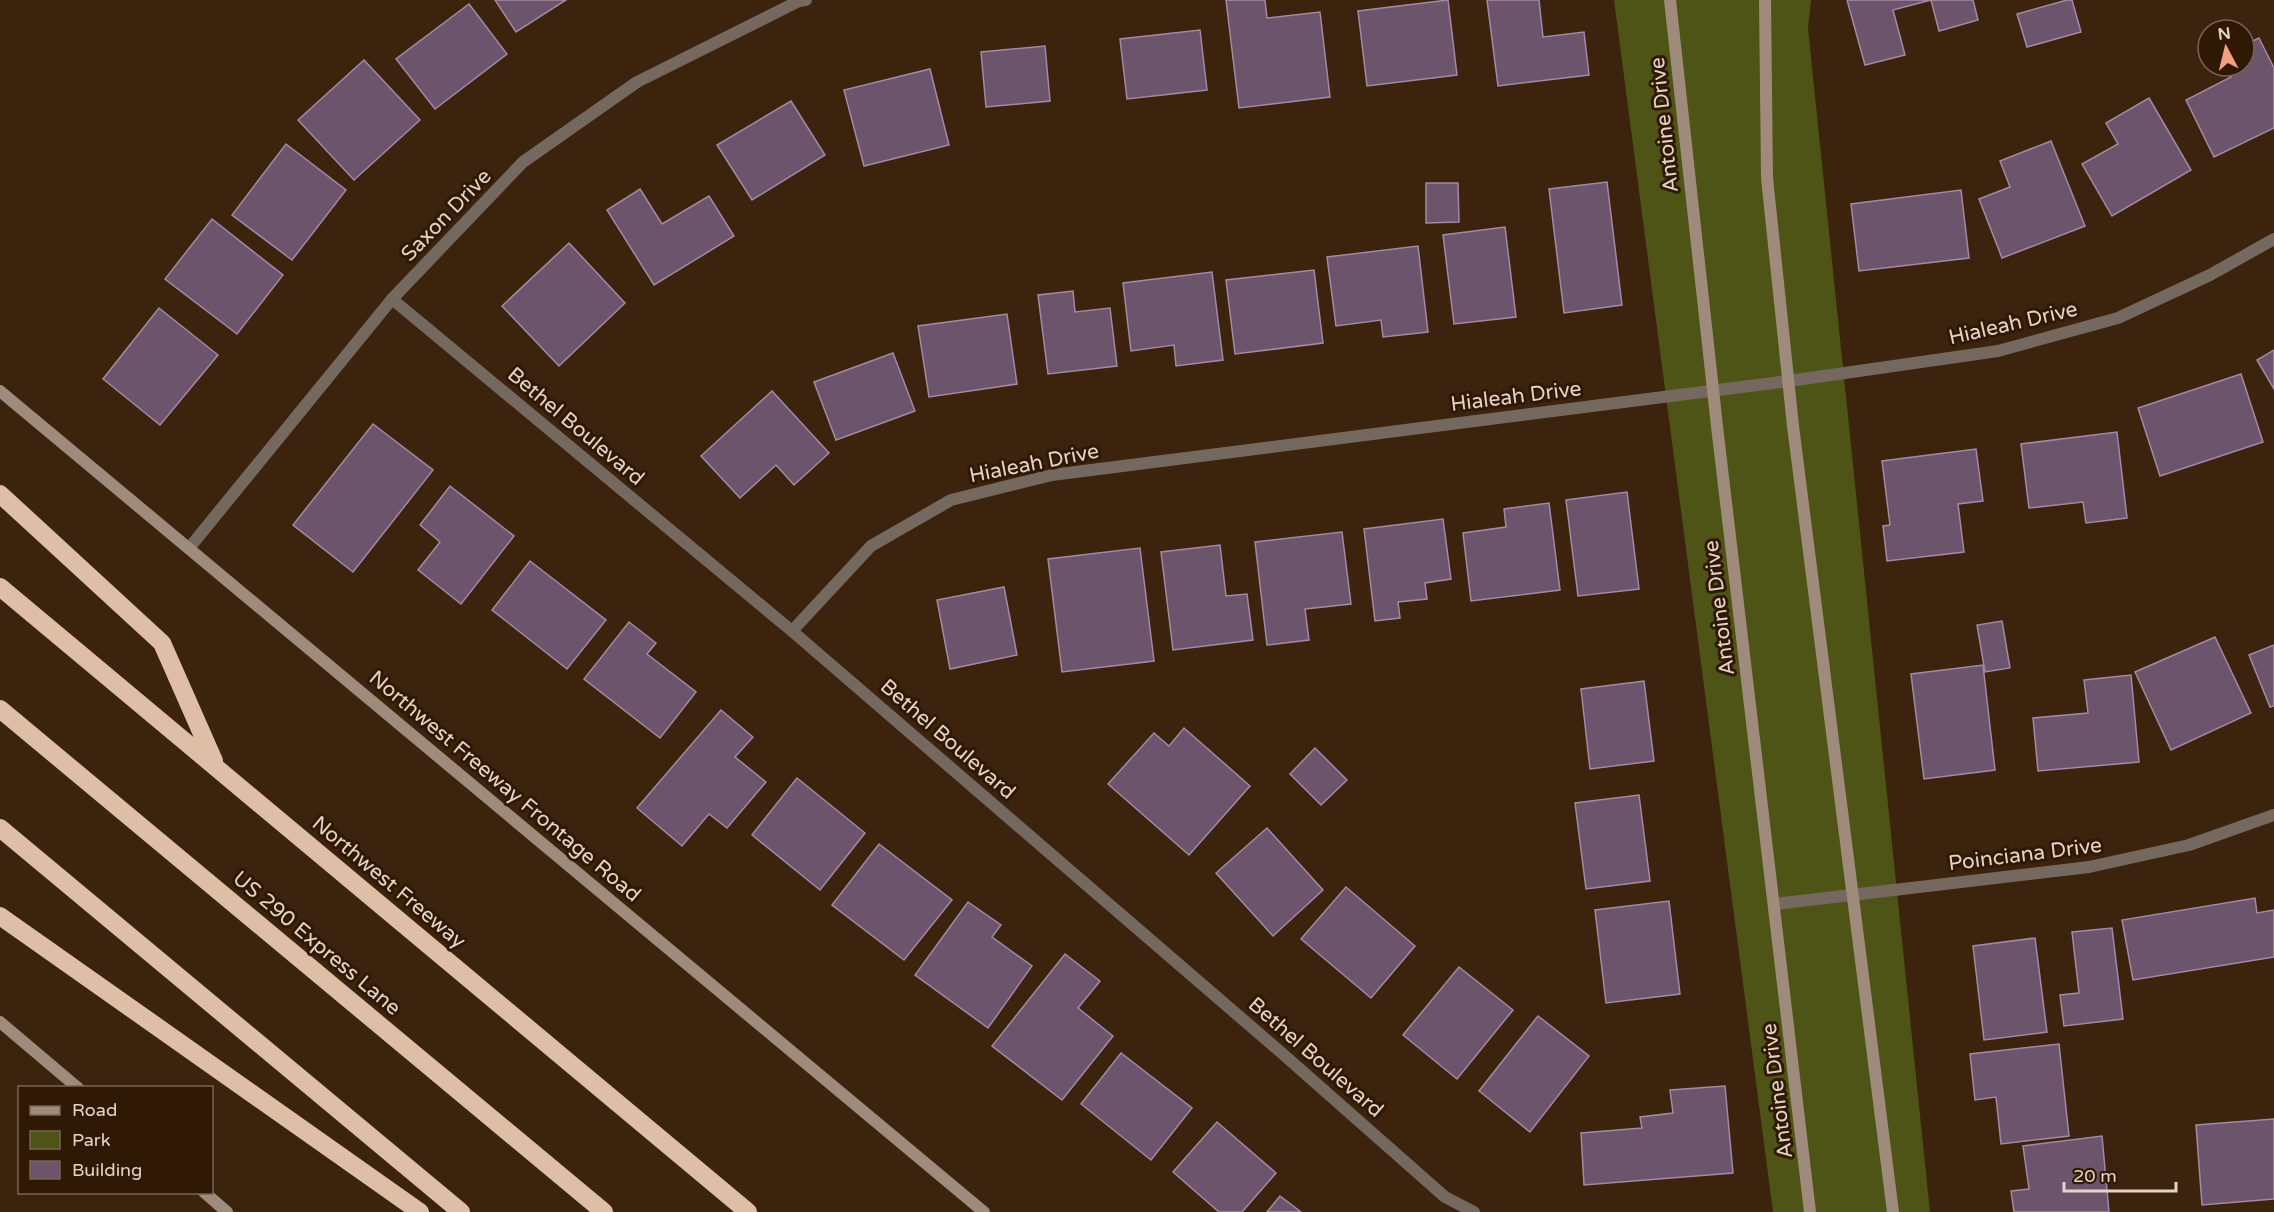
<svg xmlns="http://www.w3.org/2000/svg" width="2274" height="1212" font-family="'Varela Round',sans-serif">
<rect width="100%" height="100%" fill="#3b230d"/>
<path fill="#4d5415" d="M1614,0H1811L1808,28L1930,1212H1773Z"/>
<g fill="#6d546d" stroke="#a489a4" stroke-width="1.5">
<path d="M495,0H566L516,32Z"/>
<path d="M1226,0H1265L1267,18L1320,12L1330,97L1239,108Z"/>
<path d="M1448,0L1457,75L1367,86L1358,11Z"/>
<path d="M1487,0H1539L1543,37L1584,32L1589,75L1498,86Z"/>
<path d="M1847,0H1973L1978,20L1939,31L1931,0L1893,10L1905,55L1865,65Z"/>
<path d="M2067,0H2072L2081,32L2027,47L2017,14Z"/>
<path d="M469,4L507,54L435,109L396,59Z"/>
<path d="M1200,30L1207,90L1127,99L1120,39Z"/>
<path d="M2259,38L2274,68V128L2214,157L2186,100L2231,77L2226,66H2244V45Z"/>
<path d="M1045,46L1050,101L986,107L981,52Z"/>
<path d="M364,60L420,120L354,180L298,120Z"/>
<path d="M930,69L949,145L864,166L844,90Z"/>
<path d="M2149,98L2191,170L2112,216L2082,164L2118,144L2106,123Z"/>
<path d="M791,101L825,155L752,200L717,145Z"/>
<path d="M2051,141L2085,226L2002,258L1979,199L2010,187L2000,161Z"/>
<path d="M286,144L346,190L292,260L232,215Z"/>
<path d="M1607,182L1622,305L1564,313L1549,189Z"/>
<path d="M1426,183H1458L1459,222L1426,223Z"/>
<path d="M640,189L662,224L709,196L734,236L654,285L607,210Z"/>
<path d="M1961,190L1969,258L1859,271L1851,204Z"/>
<path d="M212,219L283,275L237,334L165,279Z"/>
<path d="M1505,227L1516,317L1454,324L1443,235Z"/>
<path d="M569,243L625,303L559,366L502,306Z"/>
<path d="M1418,246L1428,332L1383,337L1381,320L1336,326L1327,257Z"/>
<path d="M1314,270L1323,343L1235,354L1226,280Z"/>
<path d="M1212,272L1223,360L1176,366L1174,345L1131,351L1123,283Z"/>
<path d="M1073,291L1075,312L1110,308L1117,366L1048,374L1038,295Z"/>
<path d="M159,308L218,355L160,425L103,379Z"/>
<path d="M1007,314L1017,384L929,397L918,326Z"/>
<path d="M2274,350V389L2257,360Z"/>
<path d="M893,353L915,411L836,440L814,382Z"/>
<path d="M2241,374L2263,442L2160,476L2138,408Z"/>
<path d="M772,391L829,453L794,485L776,465L740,498L701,456Z"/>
<path d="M373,424L433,470L353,572L293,525Z"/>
<path d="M2117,432L2127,518L2086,523L2083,502L2029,508L2021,444Z"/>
<path d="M1976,449L1983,501L1958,504L1964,552L1887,561L1883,526L1890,525L1882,461Z"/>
<path d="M450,486L514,536L461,604L418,570L440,542L420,525Z"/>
<path d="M1627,492L1639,589L1578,596L1566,500Z"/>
<path d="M1549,503L1560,590L1471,601L1463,533L1506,527L1504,509Z"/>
<path d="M1443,519L1451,579L1425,583L1427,599L1398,602L1400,618L1375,621L1364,529Z"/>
<path d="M1342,532L1351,604L1305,609L1309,640L1267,645L1255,542Z"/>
<path d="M1220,545L1226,596L1247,594L1253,640L1173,650L1161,552Z"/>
<path d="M1140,548L1154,661L1062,672L1048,559Z"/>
<path d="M530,561L606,620L567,669L492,610Z"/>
<path d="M1004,587L1017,655L950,669L937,600Z"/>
<path d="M2002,621L2010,668L1985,672L1977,625Z"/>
<path d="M629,622L656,643L647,654L696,692L660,738L584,679Z"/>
<path d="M2215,637L2251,713L2171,750L2135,672Z"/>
<path d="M2274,645V706L2270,707L2249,655Z"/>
<path d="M1983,665L1995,770L1924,779L1911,674Z"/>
<path d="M2131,675L2139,762L2038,771L2033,718L2088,713L2084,680Z"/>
<path d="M1644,681L1654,761L1590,769L1581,689Z"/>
<path d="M721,710L753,737L735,757L766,782L727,828L709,814L682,846L637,808Z"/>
<path d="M1184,728L1250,786L1189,855L1108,784L1154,733L1169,746Z"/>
<path d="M1315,748L1347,780L1321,805L1290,774Z"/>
<path d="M797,778L865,833L820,890L752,835Z"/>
<path d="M1639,795L1650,881L1586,889L1575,803Z"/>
<path d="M1267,828L1323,890L1273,936L1216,873Z"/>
<path d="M879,844L952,900L904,960L832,905Z"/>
<path d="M1346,887L1415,946L1371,998L1301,939Z"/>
<path d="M2255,898L2257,913L2274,910V957L2133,980L2122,920Z"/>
<path d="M1669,901L1680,994L1606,1003L1595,910Z"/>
<path d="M968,902L1001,925L992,937L1032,966L988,1028L915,975Z"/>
<path d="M2112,928L2123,1019L2064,1026L2060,995L2079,993L2072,932Z"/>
<path d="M2035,938L2047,1032L1984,1040L1973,946Z"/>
<path d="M1065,954L1100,981L1078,1008L1113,1036L1062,1100L992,1046Z"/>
<path d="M1459,967L1513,1010L1457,1079L1403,1035Z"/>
<path d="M1538,1016L1589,1056L1530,1132L1479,1091Z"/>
<path d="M2059,1044L2069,1136L2001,1144L1996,1097L1975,1100L1970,1054Z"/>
<path d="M1121,1053L1192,1108L1151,1160L1081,1104Z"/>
<path d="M1725,1086L1733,1173L1584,1185L1581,1133L1642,1128L1640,1117L1673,1113L1670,1090Z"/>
<path d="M2274,1119V1199L2202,1205L2196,1125Z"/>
<path d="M1217,1122L1276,1173L1242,1212H1219L1173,1172Z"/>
<path d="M2102,1136L2109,1212H2014L2011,1191L2029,1189L2023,1146Z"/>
<path d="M1280,1196L1301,1212H1267Z"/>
</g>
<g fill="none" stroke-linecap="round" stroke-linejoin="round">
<g stroke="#75685e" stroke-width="12">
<path d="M392,299L792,631L1284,1055L1445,1197L1474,1212"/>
<path d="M190,547L392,299L523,162L637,82L799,1L806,0"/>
<path d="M792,631L871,546L951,500L1052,475L1789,381L1998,351L2118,318L2210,275L2274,239"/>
<path d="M1775,904L2089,867L2189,845L2274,815"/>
</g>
<g stroke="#9f8b7b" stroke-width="12">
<path d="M1670,0L1718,435L1810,1212"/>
<path d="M1765,0L1767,178L1793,426L1893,1212"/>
<path d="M0,391L984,1212"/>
<path d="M0,1022L78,1088"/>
<path d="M204,1192L227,1212"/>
</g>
<g stroke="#debea6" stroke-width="18">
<path d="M0,494L162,643L214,761"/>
<path d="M0,587L748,1212"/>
<path d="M0,709L604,1212"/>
<path d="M0,828L461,1212"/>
<path d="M0,916L420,1212"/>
</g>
</g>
<g text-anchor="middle" stroke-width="6" stroke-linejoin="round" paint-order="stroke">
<g font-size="21" fill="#e4d3c7" stroke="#301904">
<text transform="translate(1664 125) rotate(-96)" y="7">Antoine Drive</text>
<text transform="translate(446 215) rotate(-46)" y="7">Saxon Drive</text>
<text transform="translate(2013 323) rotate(-13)" y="7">Hialeah Drive</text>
<text transform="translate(1516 396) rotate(-7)" y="7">Hialeah Drive</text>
<text transform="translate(576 426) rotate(40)" y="7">Bethel Boulevard</text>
<text transform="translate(1034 463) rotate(-11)" y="7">Hialeah Drive</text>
<text transform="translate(1719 608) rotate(-97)" y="7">Antoine Drive</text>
<text transform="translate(948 739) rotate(41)" y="7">Bethel Boulevard</text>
<text transform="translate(505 786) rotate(40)" y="7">Northwest Freeway Frontage Road</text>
<text transform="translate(2025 854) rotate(-7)" y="7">Poinciana Drive</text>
<text transform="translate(389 882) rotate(40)" y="7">Northwest Freeway</text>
<text transform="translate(317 943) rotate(40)" y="7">US 290 Express Lane</text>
<text transform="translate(1316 1057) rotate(41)" y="7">Bethel Boulevard</text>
<text transform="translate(1777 1091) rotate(-97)" y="7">Antoine Drive</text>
</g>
</g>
<rect x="18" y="1086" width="195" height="108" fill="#301904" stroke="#786352" stroke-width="1.5"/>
<rect x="30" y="1106" width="30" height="9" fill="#9f8b7b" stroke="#786352" stroke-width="1.5"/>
<text x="72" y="1116" font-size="18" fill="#e4d3c7">Road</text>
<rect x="30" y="1131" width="30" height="18" fill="#4d5415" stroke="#786352" stroke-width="1.5"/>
<text x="72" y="1146" font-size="18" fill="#e4d3c7">Park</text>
<rect x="30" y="1161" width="30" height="18" fill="#6d546d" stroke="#786352" stroke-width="1.5"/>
<text x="72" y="1176" font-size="18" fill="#e4d3c7">Building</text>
<g transform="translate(2226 48) rotate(353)"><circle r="28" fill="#301904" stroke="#786352" stroke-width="1.5"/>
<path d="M0-4.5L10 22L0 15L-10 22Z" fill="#f2a081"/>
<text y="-9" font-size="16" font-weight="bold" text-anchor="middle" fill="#e4d3c7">N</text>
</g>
<path d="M2064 1182v9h112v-9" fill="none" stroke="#e4d3c7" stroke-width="3"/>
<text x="2073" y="1182" font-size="18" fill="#e4d3c7" stroke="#301904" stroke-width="4.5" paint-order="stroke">20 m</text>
</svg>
